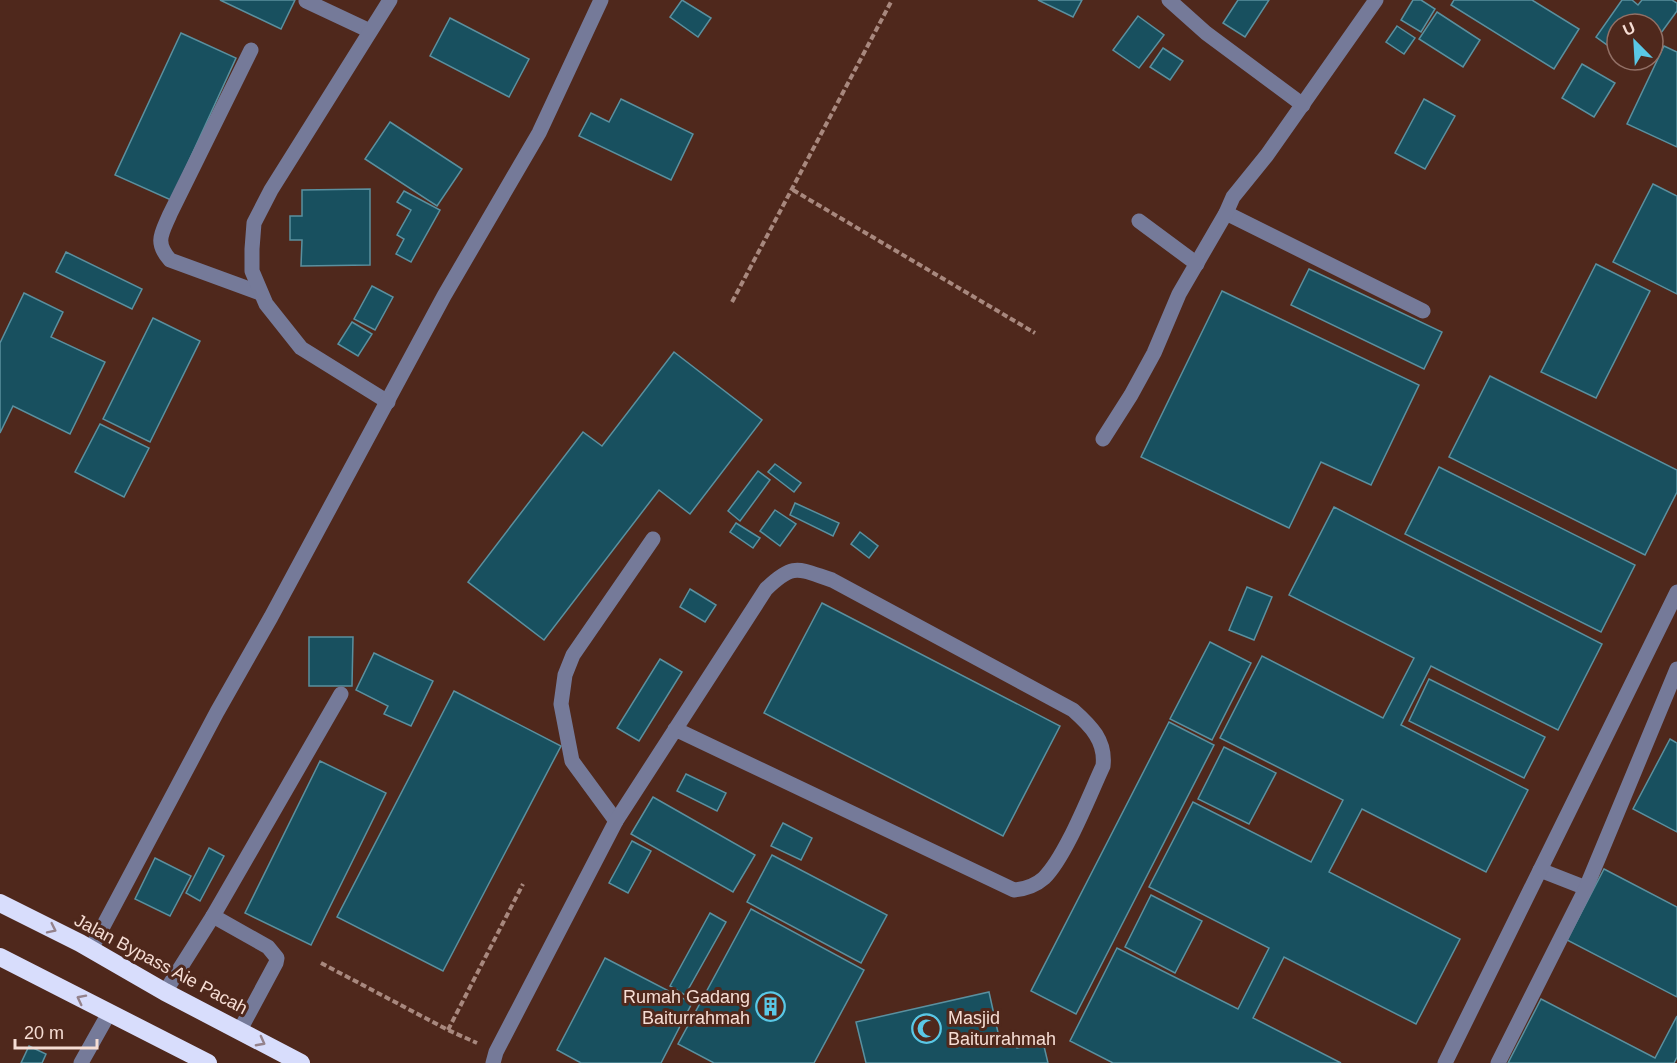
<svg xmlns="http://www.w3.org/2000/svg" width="1677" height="1063" font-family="Helvetica,sans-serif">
<rect width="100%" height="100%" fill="#4f281c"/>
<g fill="#18505f" stroke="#5a909f" stroke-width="1.5">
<path d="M220,0H295L281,29Z"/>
<path d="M682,0L711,18L698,37L670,17Z"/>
<path d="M1038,0H1082L1073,17Z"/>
<path d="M1238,0H1269L1245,37L1223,23Z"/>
<path d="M1413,0H1421L1435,9L1421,32L1401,20Z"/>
<path d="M1454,0H1532L1579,29L1554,69L1451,5Z"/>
<path d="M1622,0H1632L1638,5L1642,0H1672L1677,3V11L1653,44V24H1617V52L1596,37Z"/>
<path d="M1437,12L1480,40L1463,67L1419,39Z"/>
<path d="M1138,16L1164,35L1139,68L1113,50Z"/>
<path d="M450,18L529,59L509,97L430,56Z"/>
<path d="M1397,26L1415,38L1404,54L1386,42Z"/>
<path d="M181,33L236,58L171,200L115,175Z"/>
<path d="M1664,46L1677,52V147L1627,124Z"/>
<path d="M1163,48L1183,61L1170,80L1150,67Z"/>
<path d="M1582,64L1615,83L1594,117L1562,98Z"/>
<path d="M621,99L693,134L671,180L579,136L591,113L609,122Z"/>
<path d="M1424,99L1455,116L1425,169L1395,153Z"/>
<path d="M390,122L462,169L437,206L365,159Z"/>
<path d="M1653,184L1677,196V294L1613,262Z"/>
<path d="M370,189V265L301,266L302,240H290V216H302V190Z"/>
<path d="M404,191L440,210L411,262L396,254L404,239L397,235L411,210L397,202Z"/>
<path d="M66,252L142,289L132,309L56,272Z"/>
<path d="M1596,264L1650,291L1596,398L1541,372Z"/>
<path d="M1309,269L1442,332L1424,369L1291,305Z"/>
<path d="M372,286L393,297L375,330L354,319Z"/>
<path d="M1222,291L1419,385L1371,485L1321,462L1289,528L1141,457Z"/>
<path d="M24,293L63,312L51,337L105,362L70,434L13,406L0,433V343Z"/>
<path d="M153,318L200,341L150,442L103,419Z"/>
<path d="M352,322L372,334L358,356L338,344Z"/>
<path d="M674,352L762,420L690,514L659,490L544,640L468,582L583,432L602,446Z"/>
<path d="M1490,376L1677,470V492L1645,555L1449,457Z"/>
<path d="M100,424L149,448L124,497L75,472Z"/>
<path d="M775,464L801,483L794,492L768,472Z"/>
<path d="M1439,467L1635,565L1601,632L1405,534Z"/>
<path d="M758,471L770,480L740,521L728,511Z"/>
<path d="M795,503L839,523L833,536L790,515Z"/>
<path d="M1334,507L1602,644L1558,730L1431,666L1401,725L1528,790L1486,872L1362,809L1329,872L1460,939L1416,1024L1284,957L1253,1018L1341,1063H1113L1070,1041L1117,948L1238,1009L1269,948L1149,887L1193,802L1311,862L1343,800L1220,738L1262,656L1383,718L1414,658L1289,595Z"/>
<path d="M775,510L796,524L780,546L760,531Z"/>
<path d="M736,523L760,538L753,548L730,532Z"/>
<path d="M860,532L878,546L869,558L851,544Z"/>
<path d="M1247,587L1272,597L1254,640L1229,630Z"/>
<path d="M690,589L716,605L705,622L680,607Z"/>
<path d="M822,603L1060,726L1003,836L764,713Z"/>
<path d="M309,637H353L352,686H309Z"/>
<path d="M1210,642L1251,663L1212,740L1170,719Z"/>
<path d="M374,653L433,681L411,726L384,714L388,706L356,690Z"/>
<path d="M660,659L682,672L639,741L617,728Z"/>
<path d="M1429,679L1545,737L1524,778L1409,721Z"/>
<path d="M454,691L561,746L443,971L337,917Z"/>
<path d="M1169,722L1214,745L1076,1014L1031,991Z"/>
<path d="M1670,739L1677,743V832L1633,809Z"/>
<path d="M1224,747L1276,773L1249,824L1198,799Z"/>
<path d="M320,761L386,793L311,945L245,913Z"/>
<path d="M686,774L726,793L717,811L677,791Z"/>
<path d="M653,797L755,855L733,892L631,834Z"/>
<path d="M783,823L812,838L801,860L771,846Z"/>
<path d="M632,841L651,851L628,893L609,883Z"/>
<path d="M209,848L224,856L200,901L186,893Z"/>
<path d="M772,855L887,915L861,963L747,902Z"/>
<path d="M155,858L191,876L170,916L135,899Z"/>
<path d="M1604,869L1677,907V997L1567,940Z"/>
<path d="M1151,895L1202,921L1175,973L1125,947Z"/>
<path d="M751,909L864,970L814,1063H714L678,1044Z"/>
<path d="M710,913L726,922L685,995L670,986Z"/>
<path d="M605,958L692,1003L661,1063H581L557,1050Z"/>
<path d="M989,992L999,1037L1014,1033L1017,1048L1043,1042L1048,1063H866L856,1022Z"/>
<path d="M1541,999L1655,1058L1677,1016V1057L1674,1063H1508Z"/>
<path d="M29,1046L46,1054L42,1063H21Z"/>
</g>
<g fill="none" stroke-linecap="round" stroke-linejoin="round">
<g stroke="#a8887e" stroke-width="4" stroke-dasharray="6 3" stroke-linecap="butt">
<path d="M793,190L1035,333"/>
<path d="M732,302L892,0"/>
<path d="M321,963L448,1030L477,1043"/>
<path d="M448,1030L523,884"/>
</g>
<g stroke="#757a99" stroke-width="15">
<path d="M1169,0L1206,33L1303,105"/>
<path d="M306,1L370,31"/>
<path d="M251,50L170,214C162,233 154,242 170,260L260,293"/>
<path d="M1226,213L1423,311"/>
<path d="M1139,221L1197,264"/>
<path d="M388,402L301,348L266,304L252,271V249L254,223L271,190L390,0"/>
<path d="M1103,439L1131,395L1154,353L1179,294L1226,213L1233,197L1267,155L1376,0"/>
<path d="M616,821L572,761L561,704L565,675L573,655L653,539"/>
<path d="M1540,870L1586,888"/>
<path d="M213,916L268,947L277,958L276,963L240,1030"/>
<path d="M91,949L217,712L271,617L444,296L539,133L601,0"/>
<path d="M165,992L213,916L341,694"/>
<path d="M81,1063L109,1013"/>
<path d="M493,1063L496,1052L616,821L766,589C794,562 798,569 832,580L1073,710C1091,726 1106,741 1103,766C1089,796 1066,856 1044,878C1035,886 1025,889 1014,890L675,729"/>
<path d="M1445,1063L1677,592"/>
<path d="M1498,1063L1586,888L1677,669"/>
</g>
<g stroke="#d8ddfc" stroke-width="18">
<path d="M0,903L80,943L165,992L301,1063"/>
<path d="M0,957L208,1063"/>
</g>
</g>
<defs><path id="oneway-chevron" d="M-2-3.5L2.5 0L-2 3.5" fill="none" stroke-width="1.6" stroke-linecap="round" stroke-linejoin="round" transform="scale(1.5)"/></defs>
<g stroke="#94828c">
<use href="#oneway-chevron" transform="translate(52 929) rotate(26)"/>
<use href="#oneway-chevron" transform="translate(81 999) rotate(-153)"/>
<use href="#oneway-chevron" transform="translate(261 1042) rotate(28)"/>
</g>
<defs>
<symbol id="building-ring" viewBox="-11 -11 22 22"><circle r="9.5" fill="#4f281c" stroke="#5ac8e6" stroke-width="1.5"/><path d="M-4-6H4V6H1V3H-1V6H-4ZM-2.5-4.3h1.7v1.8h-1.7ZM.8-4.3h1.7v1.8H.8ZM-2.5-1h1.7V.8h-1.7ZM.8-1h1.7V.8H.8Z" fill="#5ac8e6"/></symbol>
<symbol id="mosque-ring" viewBox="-11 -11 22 22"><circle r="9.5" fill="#4f281c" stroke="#5ac8e6" stroke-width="1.5"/><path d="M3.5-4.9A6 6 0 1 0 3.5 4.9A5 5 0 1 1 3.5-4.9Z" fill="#5ac8e6"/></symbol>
</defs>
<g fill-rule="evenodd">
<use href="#building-ring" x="754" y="990" width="33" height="33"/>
<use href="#mosque-ring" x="910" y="1012" width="33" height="33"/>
</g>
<g text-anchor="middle" stroke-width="6" stroke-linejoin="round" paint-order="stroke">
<g font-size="18" fill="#f6ddd4" stroke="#4f281c">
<text transform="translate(161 964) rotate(28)" y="6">Jalan Bypass Aie Pacah</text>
</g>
<g font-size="18" fill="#f6ddd4" stroke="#4f281c" text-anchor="end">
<text x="750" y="1003">Rumah Gadang<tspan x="750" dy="21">Baiturrahmah</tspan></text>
<text x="948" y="1024" text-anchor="start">Masjid<tspan x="948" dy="21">Baiturrahmah</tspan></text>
</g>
</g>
<g transform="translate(1635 42) rotate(336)"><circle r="28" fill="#4f281c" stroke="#927066" stroke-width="1.5"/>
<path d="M0-4.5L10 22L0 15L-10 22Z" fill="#5ac8e6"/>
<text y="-9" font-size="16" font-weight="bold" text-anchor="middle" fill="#f6ddd4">U</text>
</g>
<path d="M15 1039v9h82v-9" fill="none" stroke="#f6ddd4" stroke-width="3"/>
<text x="24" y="1039" font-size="18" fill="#f6ddd4" stroke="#4f281c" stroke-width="4.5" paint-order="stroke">20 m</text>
</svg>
